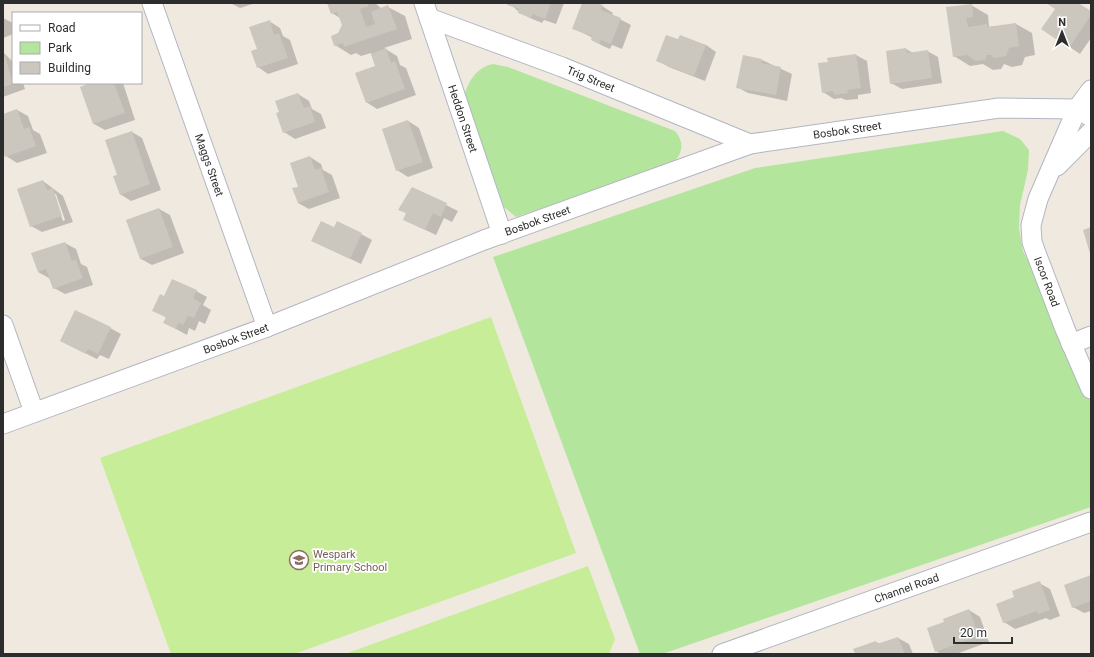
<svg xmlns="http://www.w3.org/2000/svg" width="1094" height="657" font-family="Roboto,sans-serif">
<rect width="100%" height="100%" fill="#efe9e0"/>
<g fill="#b4e59d">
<path d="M493,64L508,67L675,131C685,143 683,154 671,165L516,217L504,207L464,96C469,80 476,68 493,64Z"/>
<path d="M1003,131L1020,139L1029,150L1028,170L1020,205L1019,228L1023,251L1071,343L1091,403V507L662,654H640L493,257L755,168Z"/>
</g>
<g fill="#c7ed98">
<path d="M491,317L576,553L294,654H171L100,458Z"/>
<path d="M588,566L615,639L609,654H345Z"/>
</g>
<g fill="#0003" fill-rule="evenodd">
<path d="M230,3H256L240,8Z"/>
<path d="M328,3H375L382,9L388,7L405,16L412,39L384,48L397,56L400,65L406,68L416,95L377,109L366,102L376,67L371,53L361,56L356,53L351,55L335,45L343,26L340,18L332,13Z"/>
<path d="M509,3H564L556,24L544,20L542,23L530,18L519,12Z"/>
<path d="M583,3H594L602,6L613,13L612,15L631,25L622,49L612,45L610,49L603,46L592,40L593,38L573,28Z"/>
<path d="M1048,3H1078L1091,12V38L1080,54L1043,29L1056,9Z"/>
<path d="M971,5L988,15L989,27L1016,24L1032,33L1035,55L1025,57L1022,65L1012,67L1004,64L1001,69L993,70L983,64L970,66L954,56L948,8Z"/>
<path d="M3,18L13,23V34L3,38Z"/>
<path d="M269,21L280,28L283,36L290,40L298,64L268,74L258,67V50Z"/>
<path d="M678,40L706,45L716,52L705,81L669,67L658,61Z"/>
<path d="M906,49L913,53L927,51L938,57L942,83L902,89L891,83Z"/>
<path d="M3,52L13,62V83H23L25,89L3,97Z"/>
<path d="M856,55L867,61L871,93L858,95V99L846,100L841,98L834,99L823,92L829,63Z"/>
<path d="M762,60L792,74L787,101L748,93L737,87Z"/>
<path d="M93,83H123L135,120L105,130L94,124L81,87Z"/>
<path d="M298,94L309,101L312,109L321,114L326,128L295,139L284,132Z"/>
<path d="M17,110L28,116L33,130L40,134L47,153L17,163L6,156L3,149V115Z"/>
<path d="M408,121L419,128L433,168L408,177L397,170Z"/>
<path d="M132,132L142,138L161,190L131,201L120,194L118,175Z"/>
<path d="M310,157L321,164L323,170L332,175L340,198L309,209L298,203L300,187Z"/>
<path d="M43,181L63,196L73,222L42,232L31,226L18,189ZM53,194H56L65,220L63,221Z"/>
<path d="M412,188L458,211L452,222L444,218L436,235L415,225L407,214Z"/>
<path d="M159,209L170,215L184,253L152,265L141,259L127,220Z"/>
<path d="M334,228L361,234L372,240L361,264L324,246Z"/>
<path d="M65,243L76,249L81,264L87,267L93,285L65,294L54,288L49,278L38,272Z"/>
<path d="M196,291L207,297L203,305L211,310L205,324L199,321L195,331L189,328L187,335L165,323L167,318L153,310Z"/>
<path d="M110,328L121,334L109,359L100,355L97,359L61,341Z"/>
<path d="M1091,576V611L1084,613L1073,607Z"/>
<path d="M1039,583L1050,589L1060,616L1050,620L1046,618L1015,629L1004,622L1016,598Z"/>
<path d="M969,610L980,617L989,642L956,654H941L936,651Z"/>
<path d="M898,638L909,644L913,654H856L876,642L880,644Z"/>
</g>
<g fill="#cbc7be">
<path d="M327,3H367L369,6L360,9L366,27L375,24L371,12L388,5L397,29L344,47L343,43L334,46L331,36L338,33L342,25L337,12L331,14Z"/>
<path d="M508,3H551L545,19L533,14L531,18L518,13L519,9L507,5Z"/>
<path d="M582,3H597L603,5L601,10L621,18L611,44L601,40L599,44L591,40L592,36L572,29Z"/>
<path d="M1046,3H1078L1091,11V15L1069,48L1041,29L1055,9Z"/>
<path d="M972,4L973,17L966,18L968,27L987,24V27L1016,23L1019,46L1009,48L1006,56L994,58L991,55H987L985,60L976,61L967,55L953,57L946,7Z"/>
<path d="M270,20L274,35L279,33L288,58L257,68L251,51L257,49L249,27Z"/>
<path d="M666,35L678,39L680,35L706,45L694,76L656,61Z"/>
<path d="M386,48L391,63L395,61L405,89L366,103L355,73L375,66L371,54Z"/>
<path d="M906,48L907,53L928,50L932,78L890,84L886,51Z"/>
<path d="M856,54L861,88L847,90L848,93L834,95L833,91L822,93L818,63L828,62L827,58Z"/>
<path d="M743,55L762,59L761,63L781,67L776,95L736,88Z"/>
<path d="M5,56L13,84L3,87V57Z"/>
<path d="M90,83H114L125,113L93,124L80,87Z"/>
<path d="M298,93L304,108L310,106L315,122L283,133L276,113L279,112L275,101Z"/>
<path d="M17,109L24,129L29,127L36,146L5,157L3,152V114Z"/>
<path d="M408,120L423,162L396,171L382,129Z"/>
<path d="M132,131L150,184L120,195L113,176L117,175L105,140Z"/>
<path d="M310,156L315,170L321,168L329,192L298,203L292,188L298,187L290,163Z"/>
<path d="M43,180L47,190L53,188L62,216L30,227L17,189Z"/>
<path d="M412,187L447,203L441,217L433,213L425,230L403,220L406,213L398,210Z"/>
<path d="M159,208L173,247L140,259L126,220Z"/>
<path d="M321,221L334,227L337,221L362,233L350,259L311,241Z"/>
<path d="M1091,227V257L1083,230Z"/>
<path d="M65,242L72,261L76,260L83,278L53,289L46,269L38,272L31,253Z"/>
<path d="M172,279L197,290L193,298L201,303L194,318L188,316L183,325L178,323L176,329L163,323L166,317L152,311L160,294L164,296Z"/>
<path d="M75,310L111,327L98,354L88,349L86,354L60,341Z"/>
<path d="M1091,575V601L1072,608L1064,585Z"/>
<path d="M1040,581L1050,610L1038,614L1037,611L1003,623L996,604L1014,597L1012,591Z"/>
<path d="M969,609L979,636L935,652L927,628L944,622L943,619Z"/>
<path d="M898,637L905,654H855L853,649L876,641L877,644Z"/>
</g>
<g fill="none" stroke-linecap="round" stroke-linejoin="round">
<defs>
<g id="minor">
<path id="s1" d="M152,3L267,327"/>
<path id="s2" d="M424,3L502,234"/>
<path id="s3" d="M429,18L562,67L750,144"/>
<path id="s4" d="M1091,90L1077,109L1038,199L1031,225L1032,242L1036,253L1065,329L1091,389"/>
<path d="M1057,166L1091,132"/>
<path d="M3,325L34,412"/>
<path d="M1071,344L1091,336"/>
<path id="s5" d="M3,424L267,327L484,240L750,144L999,108L1077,109L1091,117"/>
<path id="s6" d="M722,654L1091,522"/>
</g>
</defs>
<use href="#minor" stroke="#b3b6c1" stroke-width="21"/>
<use href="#minor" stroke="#fff" stroke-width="19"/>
</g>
<defs>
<symbol id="school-ring" viewBox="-11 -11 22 22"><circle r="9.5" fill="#fff" stroke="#8d6e63" stroke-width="1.5"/><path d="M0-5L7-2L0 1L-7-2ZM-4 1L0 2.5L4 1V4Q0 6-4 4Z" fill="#8d6e63"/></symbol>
</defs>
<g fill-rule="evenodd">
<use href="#school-ring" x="288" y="549" width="22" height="22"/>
</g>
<g text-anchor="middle" stroke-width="3.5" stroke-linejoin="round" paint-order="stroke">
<g font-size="11" fill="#2d2d2d" stroke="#fff">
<text dy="4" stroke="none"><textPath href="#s3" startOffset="173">Trig Street</textPath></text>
<text dy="4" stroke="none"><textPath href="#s2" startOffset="122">Heddon Street</textPath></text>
<text dy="4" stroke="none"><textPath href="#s5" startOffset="896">Bosbok Street</textPath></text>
<text dy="4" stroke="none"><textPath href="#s1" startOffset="172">Maggs Street</textPath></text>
<text dy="4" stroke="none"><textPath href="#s5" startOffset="572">Bosbok Street</textPath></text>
<text dy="4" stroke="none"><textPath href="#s4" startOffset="208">Iscor Road</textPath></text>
<text dy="4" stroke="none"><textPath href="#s5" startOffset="248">Bosbok Street</textPath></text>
<text dy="4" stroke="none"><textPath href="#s6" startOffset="196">Channel Road</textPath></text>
</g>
<g font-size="11" fill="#785e54" stroke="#fff" text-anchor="start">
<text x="313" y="558">Wespark<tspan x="313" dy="13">Primary School</tspan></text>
</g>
</g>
<rect width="1094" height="657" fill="none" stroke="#2d2d2d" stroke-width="8"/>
<rect x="12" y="12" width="130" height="72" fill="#ffffff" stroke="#ababab"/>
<rect x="20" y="25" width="20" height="6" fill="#ffffff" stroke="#ababab"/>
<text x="48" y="32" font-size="12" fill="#2d2d2d">Road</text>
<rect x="20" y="42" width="20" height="12" fill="#b4e59d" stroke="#ababab"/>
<text x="48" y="52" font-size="12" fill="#2d2d2d">Park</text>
<rect x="20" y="62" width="20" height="12" fill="#cbc7be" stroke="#ababab"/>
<text x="48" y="72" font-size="12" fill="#2d2d2d">Building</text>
<g transform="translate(1062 32)" stroke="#ffffff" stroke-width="3" paint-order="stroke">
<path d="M0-3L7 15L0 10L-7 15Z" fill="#2d2d2d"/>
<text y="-6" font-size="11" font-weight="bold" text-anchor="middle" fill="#2d2d2d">N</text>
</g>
<path d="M954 637v6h58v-6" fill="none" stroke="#2d2d2d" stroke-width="2"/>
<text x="960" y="637" font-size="12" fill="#2d2d2d" stroke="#ffffff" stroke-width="3" paint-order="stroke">20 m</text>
</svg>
